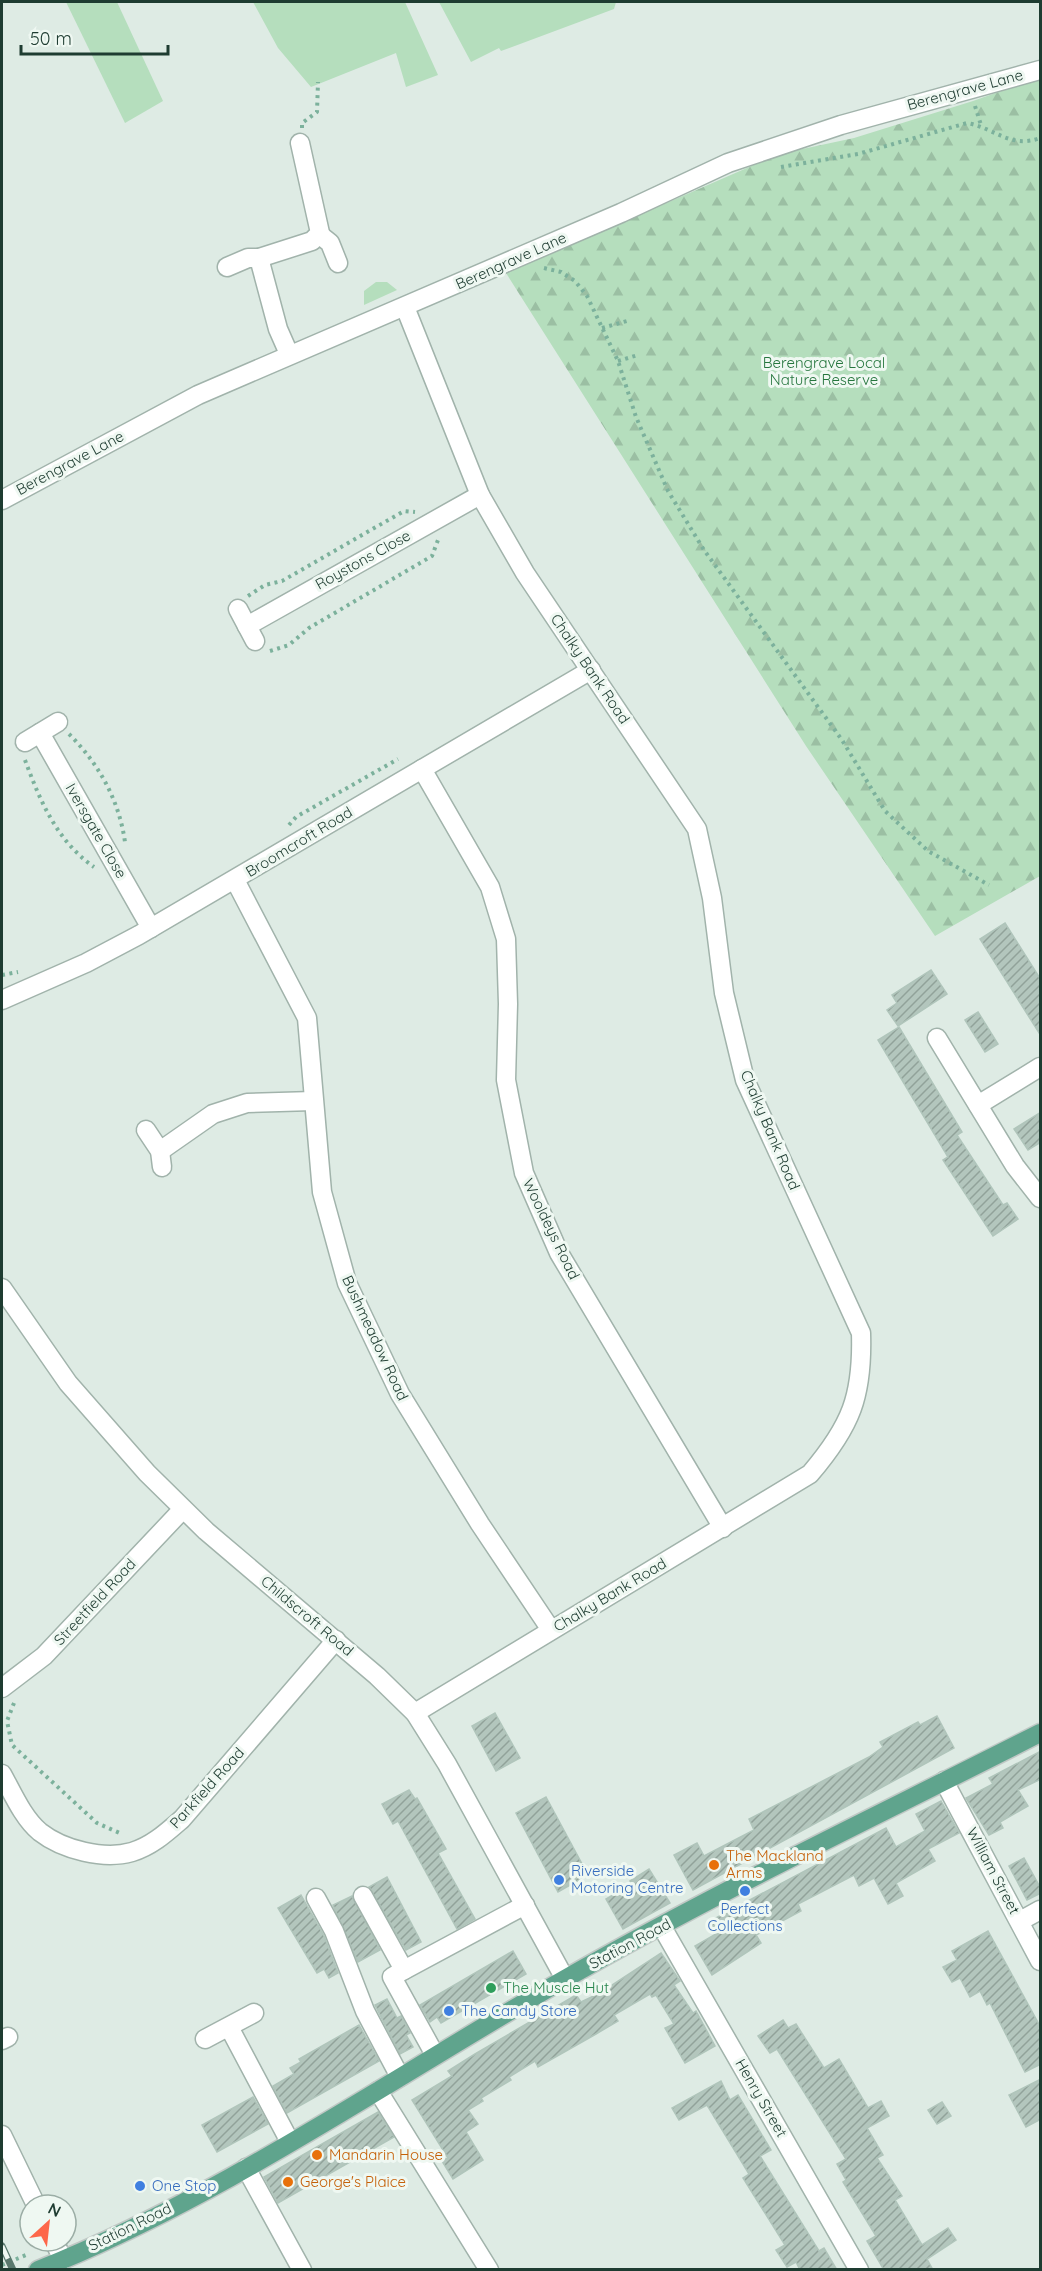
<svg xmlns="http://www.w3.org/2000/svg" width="1042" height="2271" font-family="Quicksand,sans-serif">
<defs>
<pattern id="forest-firs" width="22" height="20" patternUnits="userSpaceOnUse" patternTransform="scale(1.5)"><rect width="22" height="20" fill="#b5debd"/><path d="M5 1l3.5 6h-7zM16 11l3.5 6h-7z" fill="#9bbfa3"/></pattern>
<pattern id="building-hatch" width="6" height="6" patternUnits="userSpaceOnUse" patternTransform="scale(1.5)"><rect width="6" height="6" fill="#b3c6bd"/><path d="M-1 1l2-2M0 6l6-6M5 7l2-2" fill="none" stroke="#91a29a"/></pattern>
</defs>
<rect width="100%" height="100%" fill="#deebe4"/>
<g fill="#b5debd">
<path d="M66,2H117L163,101L125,123Z"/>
<path d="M253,2H405L438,75L406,87L396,53L311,87L278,48Z"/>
<path d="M439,2H616L614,9L501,51L499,48L471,62Z"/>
<path d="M376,282H387L397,290L364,305V291Z"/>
</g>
<path fill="url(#forest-firs)" d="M1040,77V876L935,936L806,746L506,273L779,154L854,138L973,101Z"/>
<g fill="url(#building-hatch)" stroke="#b0c5bb" stroke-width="1.5">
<path d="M1005,923L1041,980V1036L980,939Z"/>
<path d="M931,970L947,994L898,1026L887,1010L897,1003L892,995Z"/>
<path d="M978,1012L998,1044L985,1052L965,1020Z"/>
<path d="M899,1027L962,1132L957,1135L1003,1205L1007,1203L1018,1219L993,1236L943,1160L948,1157L878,1040Z"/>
<path d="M1041,1112V1142L1028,1150L1014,1129Z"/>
<path d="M495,1713L520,1758L496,1771L472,1726Z"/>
<path d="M937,1716L954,1748L693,1890L674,1855L697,1843L704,1856L754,1830L749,1819L869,1757L883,1747L880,1742L918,1722L920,1725Z"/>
<path d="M1041,1751V1779L1018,1790L1028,1806L1000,1822L1003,1828L989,1835L966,1798L993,1784L989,1778Z"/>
<path d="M409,1790L415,1799L417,1798L446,1849L438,1853L475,1919L457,1929L398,1821L393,1824L382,1804Z"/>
<path d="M546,1797L588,1875L558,1892L516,1813Z"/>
<path d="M941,1801L959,1833L928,1849L935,1861L896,1883L903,1896L888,1904L874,1878L859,1886L854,1875L798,1904L801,1911L756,1935L761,1943L712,1975L695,1946L716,1934L710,1921L886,1828L896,1847L925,1831L916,1814Z"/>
<path d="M1024,1858L1041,1889V1893L1027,1900L1009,1866Z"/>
<path d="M649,1869L670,1903L623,1929L606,1899L632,1884L630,1881Z"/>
<path d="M387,1877L421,1942L406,1950L369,1887Z"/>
<path d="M301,1895L324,1936L338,1973L329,1978L324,1969L317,1973L278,1908Z"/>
<path d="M352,1896L380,1950L358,1962L333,1905Z"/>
<path d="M988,1931L1041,2028V2064L1025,2072L990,2003L987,2005L980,1991L970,1997L960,1978L952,1982L943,1967L957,1960L952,1951Z"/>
<path d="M513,1951L526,1974L441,2023L437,2017L430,2022L420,2005Z"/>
<path d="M661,1953L680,1981L674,1985L693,2013L696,2011L715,2046L685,2063L665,2028L674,2024L656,1995L652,1997L650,1994L614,2015L618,2021L596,2034L538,2067L535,2061L509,2077L511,2080L481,2098L483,2101L468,2110L478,2124L466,2132L483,2160L453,2179L442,2161L448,2158L412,2100L452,2076L448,2071L475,2054L576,1995L581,2002L600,1993Z"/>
<path d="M387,1999L397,2018L401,2016L410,2033L406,2035L413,2047L400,2054L375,2005Z"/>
<path d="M783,2020L788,2028L796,2024L824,2068L839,2059L868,2108L881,2101L889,2116L867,2128L883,2155L877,2158L902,2196L895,2200L922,2245L948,2228L956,2240L927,2259L933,2270H884L867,2241L876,2236L843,2182L846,2180L837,2164L846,2159L777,2049L770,2053L758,2036Z"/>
<path d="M359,2025L379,2061L287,2113L273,2086L294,2074L290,2068L301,2062L299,2059Z"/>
<path d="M1041,2079V2119L1026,2127L1009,2095Z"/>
<path d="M721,2081L730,2100L738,2095L771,2150L760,2156L819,2251L824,2248L837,2270H800L796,2262L787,2267L776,2250L785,2245L743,2178L749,2174L707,2105L679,2120L672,2108Z"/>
<path d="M253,2097L268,2124L217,2152L202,2125Z"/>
<path d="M942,2102L951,2116L937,2124L928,2110Z"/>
<path d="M378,2112L394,2137L278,2203L264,2177Z"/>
</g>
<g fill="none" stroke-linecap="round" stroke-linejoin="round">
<defs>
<g id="minor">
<path d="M320,235L330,243L338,263"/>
<path d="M227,267L248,258H259"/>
<path d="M405,307L480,495L525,573L697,829L712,898L724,993L745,1080L861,1333C863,1396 851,1426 810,1474L415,1713"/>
<path d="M289,354L278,329L259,258L312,241L320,233L300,143"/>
<path d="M2,500L198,395L621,213L728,163L841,125L1040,70"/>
<path d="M238,609L255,641"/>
<path d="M247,626L480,495"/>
<path d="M40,733L151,928"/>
<path d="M25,742L58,722"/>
<path d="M422,769L490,887L506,939L508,1004L506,1080L524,1173L559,1253L723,1528"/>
<path d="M235,880L307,1018L322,1192L347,1283L400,1394L480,1524L551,1630"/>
<path d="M2,1000L86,963L139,935L591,670"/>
<path d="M937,1038L1015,1166L1040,1198"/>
<path d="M978,1105L1040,1067"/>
<path d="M146,1130L160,1151L162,1167"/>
<path d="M160,1151L213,1114L247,1103L313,1101"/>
<path d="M2,1288L68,1383L147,1473L206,1531L377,1676L415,1713L447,1764L565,1979"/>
<path d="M2,1688L44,1656L183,1509"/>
<path d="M2,1774C12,1792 23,1818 40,1832C63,1850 104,1860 132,1852C152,1846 167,1832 182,1819L336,1640"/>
<path d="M944,1781L1040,1961"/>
<path d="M363,1896L404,1970L392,1977L435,2055"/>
<path d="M316,1898L334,1931L365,2011L400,2077"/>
<path d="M1020,1921L1040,1910"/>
<path d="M662,1927L859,2270"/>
<path d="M404,1970L525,1905"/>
<path d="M229,2027L290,2142"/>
<path d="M205,2039L254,2013"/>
<path d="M2,2040L8,2037"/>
<path d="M378,2091L489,2270"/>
<path d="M2,2135L36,2205"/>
<path d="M246,2168L302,2270"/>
<path d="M54,2241L63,2260"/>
</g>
<path id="major" d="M38,2270C224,2196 390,2079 563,1980C718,1891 881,1814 1040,1733"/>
</defs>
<use href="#minor" stroke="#a1b3ab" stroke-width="21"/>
<use href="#major" stroke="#c0c8c5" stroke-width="21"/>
<g stroke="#7cb19c" stroke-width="4" stroke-dasharray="3 4.5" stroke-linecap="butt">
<path d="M975,106L981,125"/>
<path d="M302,128V123L317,112L318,82"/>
<path d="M781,167L858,154L967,123C995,128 1010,149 1040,138"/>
<path d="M544,268L561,272L575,281L587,296L618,361L636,417L668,491L704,550L842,740L885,811L928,851L989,885"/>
<path d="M602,328L627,321"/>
<path d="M618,361L638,355"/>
<path d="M248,596L265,585L282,581L404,511L415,512"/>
<path d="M270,651L289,645L309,628L432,556L438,540"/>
<path d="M69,734C99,764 119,800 125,842"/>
<path d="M25,760C40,801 57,841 94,867"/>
<path d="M289,825L296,817L398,759"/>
<path d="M2,975L18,972"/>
<path d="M14,1703L7,1721L12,1745L97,1823L122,1834"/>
<path d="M2,2265L26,2255"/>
</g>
<use href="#minor" stroke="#fff" stroke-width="18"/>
<use href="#major" stroke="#5fa48d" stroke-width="18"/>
<defs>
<path id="rail" d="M2,2246L13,2270"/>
</defs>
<use href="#rail" stroke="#58786d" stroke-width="7"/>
<use href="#rail" stroke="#eff8f2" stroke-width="4.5" stroke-dasharray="14" stroke-linecap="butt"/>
</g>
<g fill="#e8710a" stroke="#eff8f2" stroke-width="2">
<circle cx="714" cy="1865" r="6"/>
<circle cx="317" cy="2155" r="6"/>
<circle cx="288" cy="2182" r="6"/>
</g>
<g fill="#3f7fe0" stroke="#eff8f2" stroke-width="2">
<circle cx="559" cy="1880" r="6"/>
<circle cx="745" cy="1891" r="6"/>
<circle cx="449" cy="2011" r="6"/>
<circle cx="140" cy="2186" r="6"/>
</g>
<circle fill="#2e9e5b" stroke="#eff8f2" stroke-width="2" cx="491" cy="1988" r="6"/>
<g text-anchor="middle" stroke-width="6" stroke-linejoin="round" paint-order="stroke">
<g font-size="15" fill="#1e3c31" stroke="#eff8f2">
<text transform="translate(965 90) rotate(-15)" y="5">Berengrave Lane</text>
<text transform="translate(511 261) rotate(-24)" y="5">Berengrave Lane</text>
<text transform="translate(70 463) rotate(-28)" y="5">Berengrave Lane</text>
<text transform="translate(363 560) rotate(-29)" y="5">Roystons Close</text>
<text transform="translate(590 669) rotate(56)" y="5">Chalky Bank Road</text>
<text transform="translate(96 831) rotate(60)" y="5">Iversgate Close</text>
<text transform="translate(299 842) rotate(-31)" y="5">Broomcroft Road</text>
<text transform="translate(770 1130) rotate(67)" y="5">Chalky Bank Road</text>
<text transform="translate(551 1229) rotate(64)" y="5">Wooldeys Road</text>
<text transform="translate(375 1338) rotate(65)" y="5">Bushmeadow Road</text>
<text transform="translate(610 1595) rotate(-31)" y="5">Chalky Bank Road</text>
<text transform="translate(95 1602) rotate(-47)" y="5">Streetfield Road</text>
<text transform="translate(307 1616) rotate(40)" y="5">Childscroft Road</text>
<text transform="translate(207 1788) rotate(-48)" y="5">Parkfield Road</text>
<text transform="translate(993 1871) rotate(62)" y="5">William Street</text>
<text transform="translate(630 1944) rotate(-28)" y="5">Station Road</text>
<text transform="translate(761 2098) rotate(60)" y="5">Henry Street</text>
<text transform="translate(130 2227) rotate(-26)" y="5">Station Road</text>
</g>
<g font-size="15" fill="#26763e" stroke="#eff8f2">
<text x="824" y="368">Berengrave Local<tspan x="824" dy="17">Nature Reserve</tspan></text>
</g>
<g font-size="15" fill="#c56008" stroke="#eff8f2" text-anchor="start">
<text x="726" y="1861">The Mackland<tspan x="726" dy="17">Arms</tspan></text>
<text x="329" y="2160">Mandarin House</text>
<text x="300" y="2187">George's Plaice</text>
</g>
<g font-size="15" fill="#366cbe" stroke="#eff8f2" text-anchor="start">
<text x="571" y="1876">Riverside<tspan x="571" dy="17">Motoring Centre</tspan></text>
<text x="745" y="1914" text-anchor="middle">Perfect<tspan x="745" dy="17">Collections</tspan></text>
<text x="461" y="2016">The Candy Store</text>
<text x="152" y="2191">One Stop</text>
</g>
<g font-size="15" fill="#27864d" stroke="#eff8f2" text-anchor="start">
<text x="503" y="1993">The Muscle Hut</text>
</g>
</g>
<rect width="1042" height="2271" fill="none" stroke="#1e3c31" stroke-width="6"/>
<g transform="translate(48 2223) rotate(27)"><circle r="28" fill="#eff8f2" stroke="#9bada5" stroke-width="1.5"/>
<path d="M0-4.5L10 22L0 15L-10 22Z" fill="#fd674a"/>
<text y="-9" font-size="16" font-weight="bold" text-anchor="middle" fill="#1e3c31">N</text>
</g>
<path d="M21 45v9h147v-9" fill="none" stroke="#1e3c31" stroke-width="3"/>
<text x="30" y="45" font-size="18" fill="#1e3c31" stroke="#eff8f2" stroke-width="4.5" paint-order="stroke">50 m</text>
</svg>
